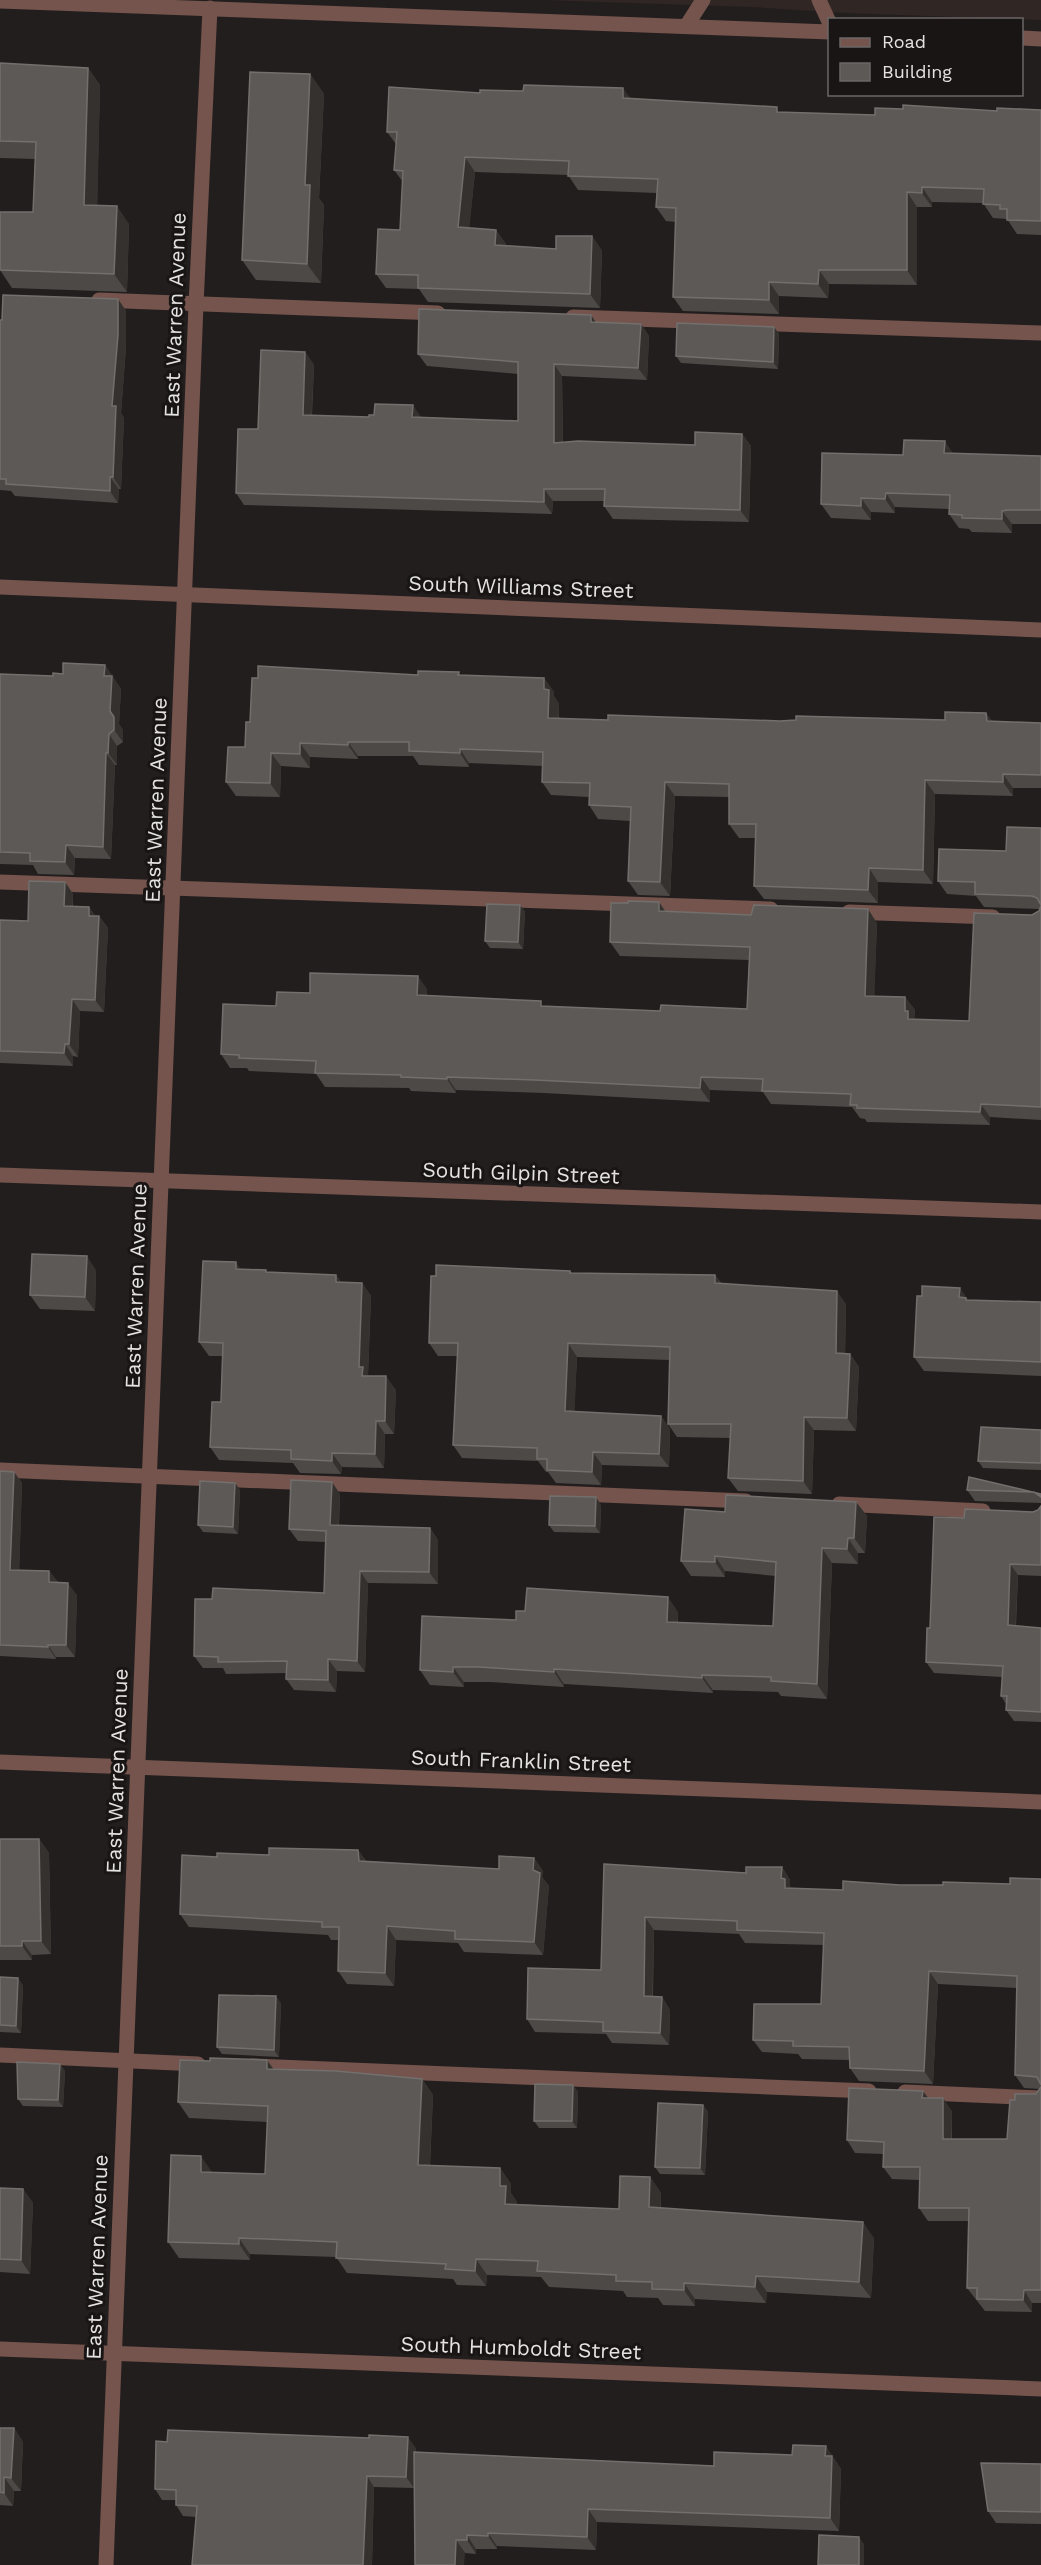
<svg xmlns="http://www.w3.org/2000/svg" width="1041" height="2565" font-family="'Work Sans',sans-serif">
<rect width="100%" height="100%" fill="#221e1d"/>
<path fill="#302624" d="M541,0H1041V20L845,13L751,7Z"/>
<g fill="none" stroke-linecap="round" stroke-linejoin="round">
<g stroke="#74544d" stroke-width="15">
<path d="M819,0L830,24"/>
<path d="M0,1L830,32"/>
<path d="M687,25L703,0"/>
<path d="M1022,38L1041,39"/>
<path d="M99,300L438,313"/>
<path d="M573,317L1041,333"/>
<path d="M0,587L1041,630"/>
<path d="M0,882L771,909"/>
<path d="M849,912L993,917"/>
<path d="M0,1175L1041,1212"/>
<path d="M0,1470L746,1501"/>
<path d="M839,1504L983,1511"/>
<path d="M0,1762L1041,1802"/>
<path d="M0,2055L198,2064"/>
<path d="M252,2066L869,2091"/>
<path d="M905,2092L1041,2098"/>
<path d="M0,2349L1041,2389"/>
<path d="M106,2565L196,305L210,8"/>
</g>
</g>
<g fill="#4c4947">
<path d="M0,63L88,68L100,85L97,205L129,224L127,292L12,288L0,270V212H33L35,159L0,158Z"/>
<path d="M310,74L324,94L319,198L324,205L321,283L256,280L242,260Z"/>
<path d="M480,93L631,99L780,112L875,115L903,109L997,111L1041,110V235L1017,234L1007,219L993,218L983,203L932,202V207H917V285L829,284L828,298L779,296V314L683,311L673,297L676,222L666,221L656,207L657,193L578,190L568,175L475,172L469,228L496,230L506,244V246L556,249L592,236L602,251L600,308L428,302L419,289L386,288L376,274L400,230L403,182L394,170L396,144L387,132Z"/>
<path d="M118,299L126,311V347L121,413L124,418L121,489H119L118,503L15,496L11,491L0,490V320Z"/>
<path d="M596,322L641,324L649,336L647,380L562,376L563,442L695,445L742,434L751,446L749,522L613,519L604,506L605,501H553L552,514L244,505L236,493L258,429L305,352L314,365L312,415L369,417H421L518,421V374L427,366L418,354Z"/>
<path d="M774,327L779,334L778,369L681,363L676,356Z"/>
<path d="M953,453L1041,456V524H1012V533L972,532L969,529L959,528L949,514V509L895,507V513L871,512V520L831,518L821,504L903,455Z"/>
<path d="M105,665L121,689L119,724L123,730V742L117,746V765H115L111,859L75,858L74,875L38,874L33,865L0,864V674L53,676Z"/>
<path d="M459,672L461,676L544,678L554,692V696L559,704V719L608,720L780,721L945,720L986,713L992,721L1041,723V788H1013V796L935,794L933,884L878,882V903L764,899L754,886L756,838H739L729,824V797L675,796L670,896L638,895L628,881L630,821L598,819L589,805V797L551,795L542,782V766L469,763V767L419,765L413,756H358V759L310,757V768L281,766L280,797L236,796L226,782L245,747L250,722L418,675Z"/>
<path d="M1041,828V1120L990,1117V1125L867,1122L865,1119L860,1118L852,1107L771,1104L763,1092L710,1090V1102L544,1093L456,1090V1093L411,1091L409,1088L325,1087L316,1074L249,1071L247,1068H230L221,1054L276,1006L310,993L427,989V995L545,1006L660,1011L747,1009L749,960L620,956L610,942L628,903L659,902L666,912L877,923L874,996L905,997L915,1010L914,1020L969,1021L1032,915L1039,911L1040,909L984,907L976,896L947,894L938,881L1006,851Z"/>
<path d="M65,882L73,894V906L89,907L95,916H99L108,928L104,1012L80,1011L78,1057L73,1056V1066L0,1063V920L28,921Z"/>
<path d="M520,905L525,912L523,949L490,948L485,941Z"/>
<path d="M241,1269L268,1273L336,1275L341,1282L362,1283L371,1296L368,1375L396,1390L394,1434H385L384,1468L342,1467L341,1474L300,1473L293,1463L219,1460L210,1447L221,1402L223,1356H209L199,1342Z"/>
<path d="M96,1270L95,1311L40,1309L30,1295Z"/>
<path d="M570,1271L572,1273L715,1275L721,1283L846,1304L845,1354H850L859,1367L856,1431L814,1430L812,1494L738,1491L728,1478L730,1438L677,1437L668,1424L670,1360L577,1357L574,1412L661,1416L670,1429L669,1467L602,1465L601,1485L556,1483L548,1472H546L538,1461L462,1458L453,1445L457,1356H438L429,1343Z"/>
<path d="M922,1296L968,1300L1041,1302V1376L924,1371L914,1357Z"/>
<path d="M1041,1430V1470L983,1468L978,1461Z"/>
<path d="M0,1471L14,1472L22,1483L19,1570L49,1571L58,1582L77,1595L75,1657H56V1659L0,1656Z"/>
<path d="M969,1477L1041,1494V1503L975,1501L967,1490Z"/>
<path d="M235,1483L240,1490L238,1534L203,1532L198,1525Z"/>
<path d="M340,1494L339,1525L430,1528L438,1540V1584L368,1583L365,1672L337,1671L336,1692L294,1690L286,1679V1673L226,1674L223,1668H203L194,1656L212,1599L324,1593L325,1542L298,1541L289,1529Z"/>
<path d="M856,1502L867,1516L865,1553H858V1564L832,1563L827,1699L781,1696L778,1692L713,1690V1693L564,1684V1687L490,1682H464V1687L430,1685L420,1670L516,1620L678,1612V1623L773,1626L776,1576L725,1571V1577L691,1576L681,1561L725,1512Z"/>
<path d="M601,1505L600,1533L554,1532L549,1525Z"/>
<path d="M1041,1506V1576L1018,1575L1016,1626L1041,1628V1722L1014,1721L1006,1710V1704L1001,1696L1002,1677L934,1673L926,1662L930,1628L964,1518L1033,1512L1038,1510Z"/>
<path d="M0,1839H39L49,1853L51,1954L32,1955V1960H0Z"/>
<path d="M358,1850L366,1861L499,1869L534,1858L543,1871L542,1877L549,1886L543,1955L464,1952L458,1943L396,1940L394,1986L347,1984L338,1971L339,1940H331L328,1935L189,1927L180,1914L217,1857L269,1855Z"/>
<path d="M604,1864L746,1873L782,1867L790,1880V1886L791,1888L843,1890L900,1885L1010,1884L1041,1879V2303H1032V2312L985,2311L967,2288L969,2221H928L919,2208V2180L892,2179L883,2167L884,2154L855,2153L847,2140L928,2098L952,2111V2139H1007L1015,2100L1036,2094L1040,2089L1024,2088L1015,2075L1017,1988L938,1984L933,2084L859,2081L850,2068V2060L802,2059L798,2054L762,2052L753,2040L821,2004L824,1945L745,1943L739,1934L654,1930L653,1997H662L670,2010L669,2045L612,2043L606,2034L535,2032L527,2019L601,1970Z"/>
<path d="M0,1977L23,1985L21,2033L0,2032Z"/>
<path d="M281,2003L279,2057L222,2054L217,2047Z"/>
<path d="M267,2060L274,2070L422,2079L433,2095L430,2166L500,2168L511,2184V2193L517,2202V2204L619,2209L650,2177L661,2193V2208L874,2238L871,2298L767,2292L766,2303L695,2299V2306L663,2305L658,2298L627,2297L623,2291L549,2287L541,2277L487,2275L486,2286L457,2285L453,2279L347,2273L336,2257L250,2254V2260L179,2258L168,2242L212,2172L265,2174L267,2122L189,2118L178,2102Z"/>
<path d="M60,2064L65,2071L63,2107L23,2106L18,2099Z"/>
<path d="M573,2085L578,2092L577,2128H539L534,2121Z"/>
<path d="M703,2105L708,2112L705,2175L660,2174L655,2167Z"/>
<path d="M0,2188L23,2189L33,2203L30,2274L0,2272Z"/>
<path d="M0,2428H14L23,2442L21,2491H14L13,2506L0,2505Z"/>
<path d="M416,2448V2452L714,2466L835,2459V2460L841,2469L839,2531L597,2522L596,2550L497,2546V2549H476V2554L465,2553L414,2488L374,2487L372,2565H192L196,2517L183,2516L176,2505V2500H162L155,2489Z"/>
<path d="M1041,2464V2524L996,2523L988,2511Z"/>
</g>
<g fill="#35312f">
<path d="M88,68L100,85L97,222L84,205Z"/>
<path d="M310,74L324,94L319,198L324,205L321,283L307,264L305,185Z"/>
<path d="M623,88L633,102L623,98Z"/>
<path d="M465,157L475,172L468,242L458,227Z"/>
<path d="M922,187L932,202V207L922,193Z"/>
<path d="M907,192L917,207V285L907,270Z"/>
<path d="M117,206L129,224L127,292L114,274Z"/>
<path d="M496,230L506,244L505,259L495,245Z"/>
<path d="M592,236L602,251L600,308L590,294Z"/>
<path d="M819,270L829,284L828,298L818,284Z"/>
<path d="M769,282L779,296V314L769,300Z"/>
<path d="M118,299L126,311V347L121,413L124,418L121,489L113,477L112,406Z"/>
<path d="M591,315L599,327L591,322Z"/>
<path d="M641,324L649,336L647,380L638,368Z"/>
<path d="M774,327L779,334L778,369L773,362Z"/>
<path d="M305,352L314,365L311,427L303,415Z"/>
<path d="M554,364L562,376L563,455L554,443Z"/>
<path d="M413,405L421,417H412Z"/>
<path d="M742,434L751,446L749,522L740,510Z"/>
<path d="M945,441L954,455L944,453Z"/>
<path d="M110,477L119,489L118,503L110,491Z"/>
<path d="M544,489L553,501L552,514L544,502Z"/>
<path d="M886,493L895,507V513L885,499Z"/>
<path d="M861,498L871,512V520L861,506Z"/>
<path d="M1002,511L1012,524V533L1002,519Z"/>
<path d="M105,665L121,689L119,724L123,730V742L114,730L104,676Z"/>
<path d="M544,678L554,692V696L559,704L558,732L548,718L544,689Z"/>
<path d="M986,713L996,727L987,721Z"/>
<path d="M109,734L117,746V765L108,753Z"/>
<path d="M348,742L358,756V759L348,745Z"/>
<path d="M300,743L310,757V768L300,754Z"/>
<path d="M460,749L469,763V767L460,753Z"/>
<path d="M106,753L115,765L111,859L103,847Z"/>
<path d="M271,753L281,766L280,797L270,783Z"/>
<path d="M1003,774L1013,788V796L1003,782Z"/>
<path d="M925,780L935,794L933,884L923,870Z"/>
<path d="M665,782L675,796L670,896L660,882Z"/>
<path d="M66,845L75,858L74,875L65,862Z"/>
<path d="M869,868L878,882V903L868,890Z"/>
<path d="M65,882L73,894L72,918L64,906Z"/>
<path d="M659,902L668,916L659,911Z"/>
<path d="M520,905L525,912L523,949L518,942Z"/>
<path d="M89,907L98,919L89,916Z"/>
<path d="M868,909L877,923L874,1009L865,996Z"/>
<path d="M99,916L108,928L104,1012L95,1000Z"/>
<path d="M418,976L427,989V1008L417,995Z"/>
<path d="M905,997L915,1010L914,1020L908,1019L905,1011Z"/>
<path d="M72,999L80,1011L78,1057L69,1044Z"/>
<path d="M65,1044L73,1056V1066L64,1053Z"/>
<path d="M447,1077L456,1090V1093L447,1079Z"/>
<path d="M701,1077L710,1090V1102L700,1088Z"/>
<path d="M981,1104L990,1117V1125L980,1112Z"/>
<path d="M87,1256L96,1270L95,1311L85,1297Z"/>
<path d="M236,1262L245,1276L236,1269Z"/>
<path d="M336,1275L345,1288L336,1282Z"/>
<path d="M715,1275L724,1289L715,1283Z"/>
<path d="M362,1283L371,1296L368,1375L372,1380L362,1376L359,1367Z"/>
<path d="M960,1288L976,1311L959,1297Z"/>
<path d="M837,1291L846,1304L845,1367L836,1353Z"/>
<path d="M568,1343L577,1357L574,1425L565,1411Z"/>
<path d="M850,1354L859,1367L856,1431L847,1418Z"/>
<path d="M386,1376L396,1390L394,1434L385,1421Z"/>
<path d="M661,1416L670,1429L669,1467L659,1454Z"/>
<path d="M804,1417L814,1430L812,1494L803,1481Z"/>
<path d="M376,1421L385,1434L384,1468L375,1454Z"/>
<path d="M593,1452L602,1465L601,1485L592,1472Z"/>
<path d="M332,1453L342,1467L341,1474L332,1461Z"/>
<path d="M14,1472L22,1483L19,1582L10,1570Z"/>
<path d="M332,1482L340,1494L338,1537L330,1525Z"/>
<path d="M235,1483L240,1490L238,1534L233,1527Z"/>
<path d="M596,1497L601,1505L600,1533L595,1526Z"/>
<path d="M856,1502L867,1516L865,1553L854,1538Z"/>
<path d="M430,1528L438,1540V1584L429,1572Z"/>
<path d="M848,1538L858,1553V1564L847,1549Z"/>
<path d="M822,1548L832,1563L827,1699L817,1684Z"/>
<path d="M715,1556L725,1571V1577L715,1562Z"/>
<path d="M1010,1564L1018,1575L1015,1636L1008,1625Z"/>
<path d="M49,1571L58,1582H49Z"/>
<path d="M360,1571L368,1583L365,1672L357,1661Z"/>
<path d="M68,1583L77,1595L75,1657L66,1645Z"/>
<path d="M668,1597L678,1612L677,1637L667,1622Z"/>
<path d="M48,1645L56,1657V1659L48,1647Z"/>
<path d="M328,1659L337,1671L336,1692L328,1680Z"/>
<path d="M453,1667L464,1682V1687L453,1672Z"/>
<path d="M554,1669L564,1684V1687L554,1672Z"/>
<path d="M702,1675L713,1690V1693L702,1678Z"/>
<path d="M39,1839L49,1853L51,1954L41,1941Z"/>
<path d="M358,1850L367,1863L359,1861Z"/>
<path d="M534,1858L543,1871L542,1877L549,1886L543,1955L534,1942L533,1870Z"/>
<path d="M782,1867L790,1880V1886L794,1891L785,1888L781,1878Z"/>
<path d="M645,1917L654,1930L652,2009L644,1996Z"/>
<path d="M387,1926L396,1940L394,1986L385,1973Z"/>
<path d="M22,1941L32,1955V1960L22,1946Z"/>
<path d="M929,1971L938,1984L933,2084L924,2071Z"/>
<path d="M18,1978L23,1985L21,2033L16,2026Z"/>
<path d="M276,1996L281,2003L279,2057L274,2050Z"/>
<path d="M662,1997L670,2010L669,2045L660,2033Z"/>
<path d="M267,2060L278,2076L267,2069Z"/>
<path d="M60,2064L65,2071L63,2107L58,2100Z"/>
<path d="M422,2079L433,2095L429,2181L418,2165Z"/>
<path d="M573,2085L578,2092L577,2128L572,2121Z"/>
<path d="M923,2091L932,2103L922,2098Z"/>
<path d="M943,2098L952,2111L951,2151L943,2139Z"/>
<path d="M703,2105L708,2112L705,2175L700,2168Z"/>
<path d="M201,2156L212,2172H201Z"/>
<path d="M500,2168L511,2184V2193L517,2202V2220L505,2204L500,2186Z"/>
<path d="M650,2177L661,2193L660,2223L649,2207Z"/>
<path d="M23,2189L33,2203L30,2274L21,2260Z"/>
<path d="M863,2222L874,2238L871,2298L859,2282Z"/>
<path d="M239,2238L250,2254V2260L239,2244Z"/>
<path d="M476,2259L487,2275L486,2286L475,2271Z"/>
<path d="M756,2276L767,2292L766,2303L755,2287Z"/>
<path d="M684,2283L695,2299V2306L684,2290Z"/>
<path d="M1024,2290L1032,2303V2312L1023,2300Z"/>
<path d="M14,2428L23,2442L21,2491L11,2478Z"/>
<path d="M408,2437L416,2448L414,2488L406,2477Z"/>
<path d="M826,2446L841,2469L839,2531L830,2518L825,2456Z"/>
<path d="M367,2476L374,2487L372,2565H363Z"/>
<path d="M4,2477L14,2491L13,2506L4,2493Z"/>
<path d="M588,2509L597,2522L596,2550L587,2537Z"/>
<path d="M488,2533L497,2546V2549L488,2536Z"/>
<path d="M467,2535L476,2549V2554L467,2540Z"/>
<path d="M859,2537L864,2544V2565H859Z"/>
<path d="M456,2540L465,2553L464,2565H455Z"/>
</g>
<g fill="#5d5957" stroke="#726f6d" stroke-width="1.5">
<path d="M0,63L88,68L84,205L117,206L114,274L0,270V212H33L36,142L0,141Z"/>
<path d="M250,72L310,74L305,185H310L307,264L242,260Z"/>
<path d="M524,85L623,88V98L777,107V112L875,115V108L903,109V105L997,111V108L1041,110V221L1007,220V209H1000V205L983,204L984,189L922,187V193L907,192V270H819L818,284L769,282V300L673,297L676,208L656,207L658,179L568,176L569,161L465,157L458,227L496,230L495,245L556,249V236H592L590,294L418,288V275L376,274L378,229L400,230L403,171L394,170L397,132H387L389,87L480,93V90L523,91Z"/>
<path d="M3,295L118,299V335L112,406H116L113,477H110V491L6,484V479H0V320H2Z"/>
<path d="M419,309L591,315V322L641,324L638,368L554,364V443L578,441L695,445V432L742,434L740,510L604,506L605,489H544V502L236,493L238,429H258L261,350L305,352L303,415L369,417V415H374L375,404L413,405L412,417L518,421V362L418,354Z"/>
<path d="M677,323L774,327L773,362L676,356Z"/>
<path d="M904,440L945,441L944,453L1041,456V510H1007L1002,511V519L962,518V515L949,514L950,495L886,493L885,499L861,498V506L821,504L822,453L903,455Z"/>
<path d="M63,663L105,665L104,676H112L110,711L114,717V730L109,734L108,753H106L103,847L66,845L65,862L30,861V853L0,852V674L53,676V673L63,674Z"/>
<path d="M258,666L418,675V671L459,672L458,675L544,678V689L549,690L548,718L608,720V715L780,721L796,720V716L945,720V712L986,713L987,721L1041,723V775L1003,774V782L925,780L923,870L869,868L868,890L754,886L756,824H729V784L665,782L660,882L628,881L631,807L589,805L590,783L542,782L543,752L460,749V753L409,751V742H348V745L300,743V754L271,753L270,783L226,782L228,747H245L246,722H250L252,678H258Z"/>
<path d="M1007,827L1041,828V905L1037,898L1032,896L975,894V882L938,881L939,849L1006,851Z"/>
<path d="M29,881L65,882L64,906L89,907V916H99L95,1000L72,999L69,1044H65L64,1053L0,1051V920L28,921Z"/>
<path d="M628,901L659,902V911L751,915L754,905L868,909L865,996L905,997V1011H908V1019L969,1021L974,913L1032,915L1039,911L1041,906V1107L981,1104L980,1112L857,1108V1105H850L851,1094L762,1091L763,1079L701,1077L700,1088L534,1080L447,1077V1079L401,1077V1075L315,1073L316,1061L239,1058V1055L221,1054L223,1004L276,1006L277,992L310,993V973L418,976L417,995L541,1001V1006L660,1011L661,1005L747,1009L750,947L610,942L611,903H628Z"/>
<path d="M487,904L520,905L518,942L485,941Z"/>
<path d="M32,1254L87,1256L85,1297L30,1295Z"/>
<path d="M203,1261L236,1262V1269L266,1270V1272L336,1275V1282L362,1283L359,1367H363L362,1376H386L385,1421H376L375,1454L332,1453V1461L291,1459V1450L210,1447L212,1402H221L223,1343L199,1342Z"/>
<path d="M436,1265L570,1271V1273L715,1275V1283L837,1291L836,1353L850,1354L847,1418L804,1417L803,1481L728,1478L731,1424H668L670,1347L568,1343L565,1411L661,1416L659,1454L593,1452L592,1472L547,1470V1459H537V1448L453,1445L458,1343H429L431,1276H436Z"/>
<path d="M922,1286L960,1288L959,1297L966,1298V1300L1041,1302V1362L914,1357L917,1296H922Z"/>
<path d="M981,1427L1041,1430V1463L978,1461Z"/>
<path d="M0,1471L14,1472L10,1570L49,1571V1582L68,1583L66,1645H48V1647L0,1645Z"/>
<path d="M969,1477L1041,1494V1497L1034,1492L967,1490Z"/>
<path d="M291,1480L332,1482L330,1525L430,1528L429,1572L360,1571L357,1661L328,1659V1680L286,1679L287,1661L218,1662V1657L194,1656L195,1599H212L213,1588L324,1593L326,1531L289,1529Z"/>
<path d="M200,1481L235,1483L233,1527L198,1525Z"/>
<path d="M726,1495L856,1502L854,1538H848L847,1549L822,1548L817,1684L771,1681V1677L702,1675V1678L554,1669V1672L479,1667H453V1672L420,1670L422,1616L516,1620V1611H525L527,1588L668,1597L667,1622L773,1626L776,1562L715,1556V1562L681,1561L685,1509L725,1512Z"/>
<path d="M550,1496L596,1497L595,1526L549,1525Z"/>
<path d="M1041,1506V1565L1010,1564L1008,1625L1041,1628V1712L1006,1710L1007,1696H1001L1003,1666L926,1662L927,1628H930L934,1517L964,1518L965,1509L1033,1512L1038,1510Z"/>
<path d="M0,1839H39L41,1941H22V1946H0Z"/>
<path d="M269,1848L358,1850L359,1861L499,1869V1856L534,1858L533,1870L540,1873L534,1942L455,1939V1931L387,1926L385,1973L338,1971L339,1927H322V1922L180,1914L182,1855L217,1857V1853L269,1855Z"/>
<path d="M604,1864L746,1873V1867H782L781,1878L785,1879V1888L843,1890V1881L900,1885H943V1882L1010,1884V1878L1041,1879V2085L1037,2077L1015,2075L1017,1976L929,1971L924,2071L850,2068L849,2047L793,2046V2041L753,2040L754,2004H821L824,1933L737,1930V1921L645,1917L644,1996L662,1997L660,2033L603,2031V2022L527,2019L528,1968L601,1970Z"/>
<path d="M0,1977L18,1978L16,2026L0,2025Z"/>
<path d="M219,1995L276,1996L274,2050L217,2047Z"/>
<path d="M210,2058L267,2060V2069L336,2071L422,2079L418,2165L500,2168V2186H506L505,2204L619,2209L620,2176L650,2177L649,2207L863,2222L859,2282L756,2276L755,2287L684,2283V2290L652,2289V2282L616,2281V2275L537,2271L538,2261L476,2259L475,2271L445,2269L446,2264L336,2258L337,2242L239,2238V2244L168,2242L171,2155L201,2156V2172L265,2174L268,2106L178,2102L180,2060L210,2061Z"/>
<path d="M17,2062L60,2064L58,2100L18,2099Z"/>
<path d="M535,2084L573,2085L572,2121H534Z"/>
<path d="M1041,2087V2290H1024L1023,2300L977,2299V2288H967L969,2208H919L920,2167H883L884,2142L847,2140L849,2088L923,2091L922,2098H943V2139H1007L1010,2100H1015V2094H1036Z"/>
<path d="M658,2103L703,2105L700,2168L655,2167Z"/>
<path d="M0,2188L23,2189L21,2260L0,2259Z"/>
<path d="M0,2428H14L11,2478L4,2477V2493L0,2492Z"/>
<path d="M168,2430L369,2438V2435L408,2437L406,2477L367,2476L363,2565H192L197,2506L176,2505V2490L155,2489L156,2441L167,2442Z"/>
<path d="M793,2445L826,2446L825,2456H832L830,2518L588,2509L587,2537L488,2533V2536L467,2535V2540H456L455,2565H415L414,2452L714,2466V2452L792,2455Z"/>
<path d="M981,2463L1041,2464V2512L988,2511Z"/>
<path d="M819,2535L859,2537V2565H818Z"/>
</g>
<g text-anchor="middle" stroke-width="6" stroke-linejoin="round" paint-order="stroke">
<g font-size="21" fill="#e5e3e2" stroke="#181514">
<text transform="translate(175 315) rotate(-88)" y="7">East Warren Avenue</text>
<text transform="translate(521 587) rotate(2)" y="7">South Williams Street</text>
<text transform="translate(156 800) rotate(-88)" y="7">East Warren Avenue</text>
<text transform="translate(521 1173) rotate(2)" y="7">South Gilpin Street</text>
<text transform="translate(136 1286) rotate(-88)" y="7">East Warren Avenue</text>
<text transform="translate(521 1761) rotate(2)" y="7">South Franklin Street</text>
<text transform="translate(117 1771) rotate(-88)" y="7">East Warren Avenue</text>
<text transform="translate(97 2257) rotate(-88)" y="7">East Warren Avenue</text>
<text transform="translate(521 2348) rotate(2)" y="7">South Humboldt Street</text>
</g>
</g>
<rect x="828" y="18" width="195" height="78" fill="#181514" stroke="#6a6766" stroke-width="1.5"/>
<rect x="840" y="38" width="30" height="9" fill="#74544d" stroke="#6a6766" stroke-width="1.5"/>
<text x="882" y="48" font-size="18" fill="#e5e3e2">Road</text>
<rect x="840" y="63" width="30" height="18" fill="#5d5957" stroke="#6a6766" stroke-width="1.5"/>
<text x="882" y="78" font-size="18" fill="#e5e3e2">Building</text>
</svg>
